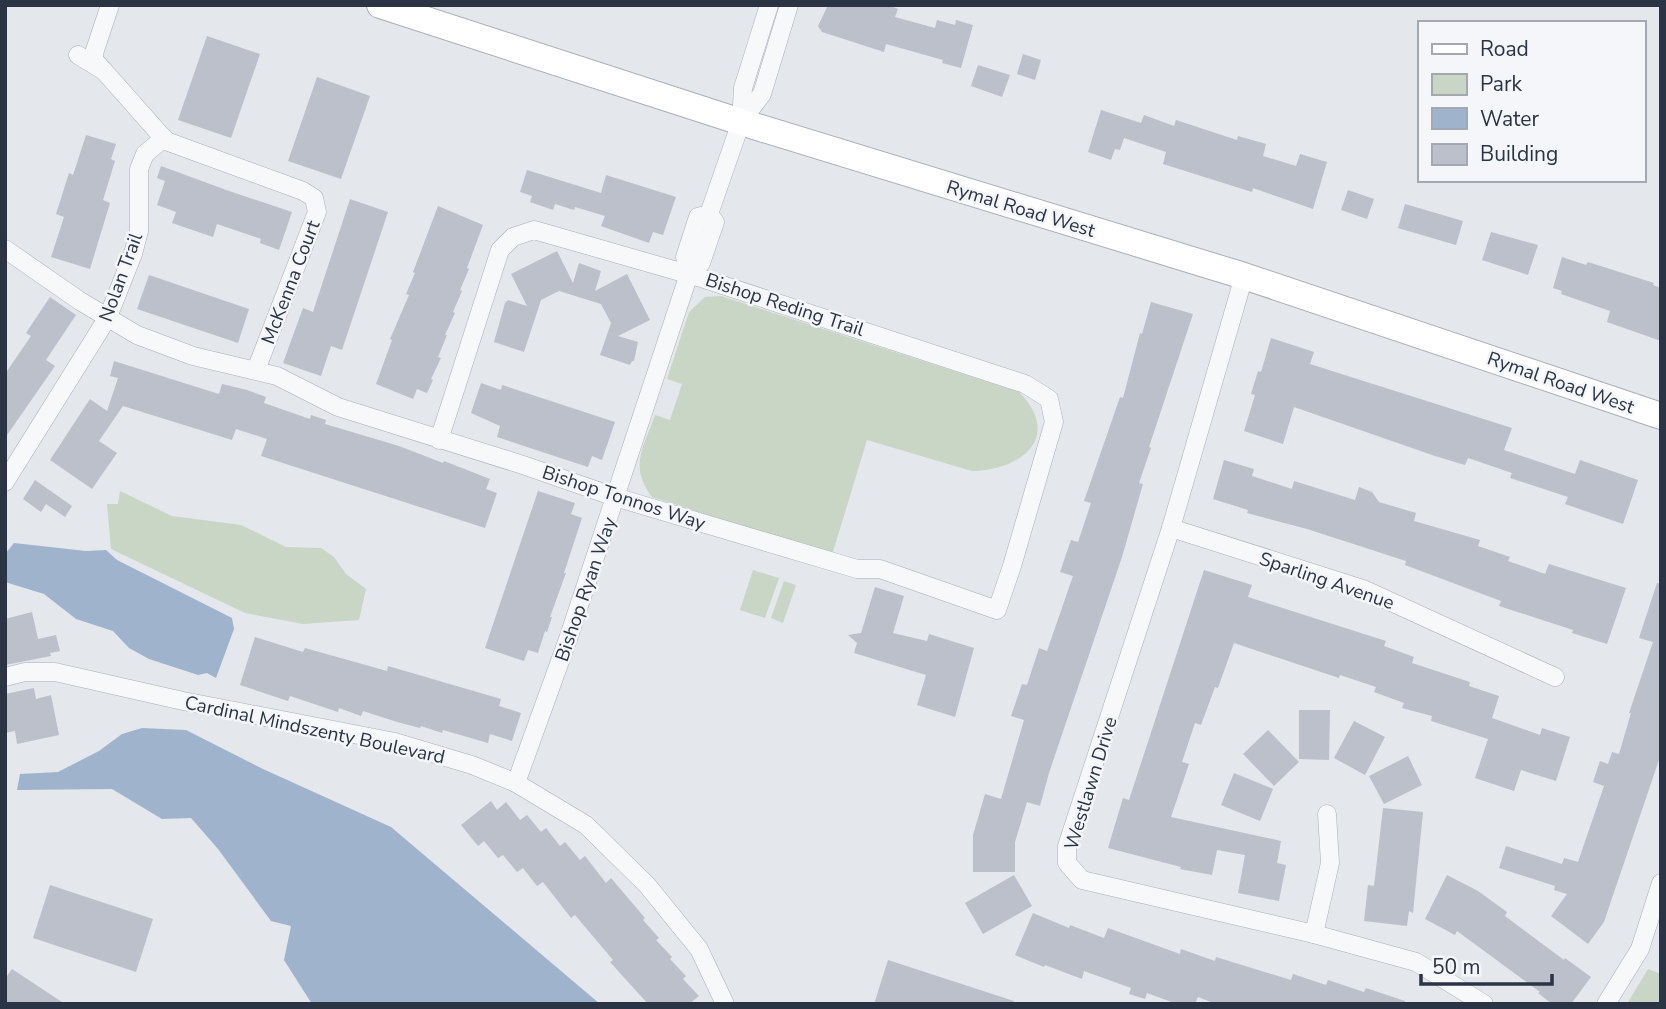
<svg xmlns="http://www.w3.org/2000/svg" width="1666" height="1009" font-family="'Nunito Sans',sans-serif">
<rect width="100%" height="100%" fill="#e4e7ec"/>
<g fill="#c9d6c5">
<path d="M721,296L1019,392C1063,437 1022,470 972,471L867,440L832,555L652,497C629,466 643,449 655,415L670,420L682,384L667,379L689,312L705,297Z"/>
<path d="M120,491L172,516L241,525L286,547L321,548L334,557L346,574L366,589L359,620L303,624L245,613L111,549L107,504H118Z"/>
<path d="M753,570L779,578L765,618L740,610Z"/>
<path d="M784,581L796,585L783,623L771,618Z"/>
<path d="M1648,969L1661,974V1004H1627Z"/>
</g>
<g fill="#9fb4cc">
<path d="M14,543L86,551L106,550L117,560L232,618L234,629L216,678L207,673L198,675L149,659L129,648L113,631L76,619L44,594L5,582V554Z"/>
<path d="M142,728L186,730L263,769L391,827L600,1004H312L284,960L291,926L271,921L218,849L191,818L162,819L112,789L17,790L20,774L58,772L99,751L122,734Z"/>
</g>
<g fill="#bbc0ca">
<path d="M828,5H888L898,9L895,17L935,28L937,20L955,25L956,20L973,25L961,68L942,63L943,60L886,44L884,52L822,32L818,26Z"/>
<path d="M207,36L260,54L231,138L178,120Z"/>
<path d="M1023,54L1041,60L1035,80L1017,74Z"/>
<path d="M978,65L1010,75L1002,97L971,86Z"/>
<path d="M317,77L370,96L341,179L288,161Z"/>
<path d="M1101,110L1141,123L1144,115L1174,126L1176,120L1237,140L1238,136L1266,144L1263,156L1296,166L1300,154L1327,162L1313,209L1253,188L1252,192L1163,164L1166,152L1124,138L1120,150L1115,149L1111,160L1088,152Z"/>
<path d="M86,135L116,144L111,159L115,161L103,200L110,203L90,269L51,257L64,217L56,214L69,173L73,175Z"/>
<path d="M161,166L229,191L292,212L279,250L260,243L261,239L217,224L213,237L172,223L176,212L157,205L165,181L157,178Z"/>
<path d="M527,170L601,193L606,175L676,197L663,235L653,232L649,243L601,226L605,216L575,207L574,210L555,204L553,210L530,202L532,196L520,192Z"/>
<path d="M1348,190L1374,199L1367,219L1341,210Z"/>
<path d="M350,199L388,212L342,350L331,346L321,376L283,363L303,308L313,312Z"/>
<path d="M1405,204L1463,221L1456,245L1398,228Z"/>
<path d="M438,206L483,225L467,268L469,269L460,290L462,291L453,312L455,313L445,335H447L438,357L441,358L431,379L433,380L427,393L417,389L413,399L376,384L392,340L390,339L409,295L406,294L415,273L413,272Z"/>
<path d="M1491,232L1538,245L1528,275L1482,260Z"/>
<path d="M557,251L573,283L579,263L601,271L595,291L627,274L650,320L618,336L638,342L634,361H632L630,365L600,355L611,323L601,304L559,291L541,300L524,352L494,342L505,303L508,300L527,306L511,274Z"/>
<path d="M1562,257L1586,265L1588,262L1654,283L1653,285L1661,288V341L1607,322L1610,311L1561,294L1562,291L1553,288Z"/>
<path d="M149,275L249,309L238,343L137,309Z"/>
<path d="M50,297L76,315L46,360L55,366L5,438V374L31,336L26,333Z"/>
<path d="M1151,302L1193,314L1149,447L1151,448L1139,483L1143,484L1122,557L1049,773L1040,806L1027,802L1015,842V872H973V835L985,794L1001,799L1024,720L1011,716L1022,684L1027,685L1039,648L1047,651L1073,576L1060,572L1071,540L1078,542L1091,503L1084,501L1120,397L1123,398L1140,333L1142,334Z"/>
<path d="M1271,338L1314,352L1310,364L1512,428L1504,450L1575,474L1580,460L1638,480L1623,524L1565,504L1568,497L1510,478L1512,473L1468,458L1465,465L1435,456L1294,407L1283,444L1244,431L1255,395L1251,394L1258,371L1261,372Z"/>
<path d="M114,361L219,394L222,384L247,390L266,397L264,403L310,419L311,415L326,420L325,424L399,446L443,463L444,461L490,479L486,489L497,493L485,528L261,456L267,439L236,429L232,440L123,406L99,441L117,453L92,489L50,460L90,399L107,411L118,378L110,376Z"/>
<path d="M481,383L501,390L502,385L615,422L602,460L592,456L588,467L497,437L500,426L471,413Z"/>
<path d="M1224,460L1254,469L1252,476L1292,489L1294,481L1355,500L1359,487L1372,492L1379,502L1416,513L1414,521L1480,540L1478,546L1510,557L1508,561L1545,574L1549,564L1626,588L1607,644L1572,633L1573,630L1499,606L1501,601L1405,565L1406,561L1307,529L1247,513L1248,510L1213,499Z"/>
<path d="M35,480L72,506L65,517L46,504L41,512L23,499Z"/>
<path d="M538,491L575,503L571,514L582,518L564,573H566L550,617H552L547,632L545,631L538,653L528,650L524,661L485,648Z"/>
<path d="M1204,570L1252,585L1248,597L1386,641L1384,646L1414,657L1412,663L1470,682L1469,686L1499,696L1492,718L1540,735L1542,728L1570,737L1556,781L1521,770L1514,791L1475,778L1488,739L1431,721L1432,716L1402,708L1404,703L1374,692L1376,687L1340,675L1339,678L1234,643L1218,688L1215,687L1201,725L1195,723L1182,762L1189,764L1171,817L1281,841L1277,863L1286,865L1279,901L1238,893L1245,855L1217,850L1212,875L1180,869L1181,867L1108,848L1123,798L1129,800Z"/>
<path d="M1657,583L1661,584V754L1604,922L1588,944L1551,916L1567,894L1554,890L1555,886L1499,868L1506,846L1562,864L1564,858L1578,862L1604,786L1593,782L1600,761L1608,764L1612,752L1619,754L1631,713H1629L1653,642L1639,638Z"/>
<path d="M875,587L904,596L893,633L927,641L929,634L974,648L955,717L917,705L926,675L854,653L857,643L848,635L861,633Z"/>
<path d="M32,612L38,639L56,635L60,651L50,653L51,656L5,665V619Z"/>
<path d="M255,637L303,652L305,648L387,671L388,666L501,699L499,706L521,713L512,741L490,734L488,743L443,730L442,733L421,726L420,728L397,722L363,711L361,716L339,708L338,712L290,696L288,701L240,685Z"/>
<path d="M34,688L36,699L51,695L59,735L17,744L15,731L5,733V694Z"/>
<path d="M1299,710H1330L1329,760L1299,759Z"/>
<path d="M1354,721L1385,737L1365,775L1334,758Z"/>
<path d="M1268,730L1299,762L1274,786L1243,754Z"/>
<path d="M1408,756L1422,785L1384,804L1369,776Z"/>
<path d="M1234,773L1273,789L1260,821L1221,805Z"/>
<path d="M491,801L497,810L506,802L520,820L527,815L541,832L546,828L560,846L565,842L580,860L585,856L606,883L611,878L645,918L643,920L659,938L656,940L672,957L670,959L686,976L683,979L699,996L689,1004H648L610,962L613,960L575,915L571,918L543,882L537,886L523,868L517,872L503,855L498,858L484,841L478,846L461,825Z"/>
<path d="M1383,808L1423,812L1413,913L1409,911L1407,926L1364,921L1368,885L1374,886Z"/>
<path d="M1014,875L1032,906L983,934L965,903Z"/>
<path d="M1447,875L1478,891L1507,912L1505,916L1564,960L1565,958L1591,977L1571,1004H1552L1538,993L1540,992L1457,931L1455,935L1425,919Z"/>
<path d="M50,885L153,919L136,972L33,938Z"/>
<path d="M1033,913L1069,928L1070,925L1104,938L1108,928L1180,954L1181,949L1215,961L1216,957L1291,980L1293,974L1326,985L1328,980L1364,992L1366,988L1405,1001V1004H1216L1198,997L1195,1004H1177L1147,993L1145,999L1129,994L1131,988L1084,971L1082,979L1045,965L1044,967L1015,955Z"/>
<path d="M888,960L1014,1001L1013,1004H874Z"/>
<path d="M12,969L65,1004H5V979Z"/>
</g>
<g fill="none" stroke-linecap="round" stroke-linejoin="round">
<defs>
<g id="street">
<path d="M78,55L104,71L166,141L303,191L314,198L317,212L256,370"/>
<path d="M104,71L94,60V53L110,5"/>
<path d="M741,122L762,94L789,5"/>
<path d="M709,214L741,122L743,88L769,5"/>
<path d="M5,249L80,301L137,335L193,356L277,376L338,407L523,465L615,497L857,569H880L997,610L1012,566L1054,422L1049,399L1025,384L698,277L534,230L513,237L500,250L439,440"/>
<path d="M689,274L685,257L698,217L709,214"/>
<path d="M1244,276L1171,528L1067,846V863L1082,880L1314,934L1416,962L1484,1004"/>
<path d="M5,482L108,317L133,254L139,231V169L145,154L164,138"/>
<path d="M1171,528L1363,589L1555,677"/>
<path d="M5,677L25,672H55L183,701L395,742L472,765L516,783L586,825L647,885L699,949L725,1004"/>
<path d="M516,783L568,639L689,274L701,263L715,222L709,214"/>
<path d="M1314,934L1330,863L1327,814"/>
<path d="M1606,1004L1640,949L1661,883"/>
</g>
<path id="secondary" d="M380,5L741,122L1244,276L1661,416"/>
</defs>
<use href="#street" stroke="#a9aeb7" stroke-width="19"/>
<use href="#secondary" stroke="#a9aeb7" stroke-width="28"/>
<use href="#street" stroke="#f7f8fa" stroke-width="18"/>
<use href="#secondary" stroke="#fff" stroke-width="26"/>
</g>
<g text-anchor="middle" stroke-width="5" stroke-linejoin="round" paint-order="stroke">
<g font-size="19" fill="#2b3445" stroke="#f4f6f9">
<text transform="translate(1021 208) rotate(17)" y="7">Rymal Road West</text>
<text transform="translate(120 277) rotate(-70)" y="7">Nolan Trail</text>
<text transform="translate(290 282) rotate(-69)" y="7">McKenna Court</text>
<text transform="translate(785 304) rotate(18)" y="7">Bishop Reding Trail</text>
<text transform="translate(1561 382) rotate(19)" y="7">Rymal Road West</text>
<text transform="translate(624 497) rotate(18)" y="7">Bishop Tonnos Way</text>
<text transform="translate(1327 580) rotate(19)" y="7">Sparling Avenue</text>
<text transform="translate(585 589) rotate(-71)" y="7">Bishop Ryan Way</text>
<text transform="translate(315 729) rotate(12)" y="7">Cardinal Mindszenty Boulevard</text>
<text transform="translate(1090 783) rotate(-73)" y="7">Westlawn Drive</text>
</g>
</g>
<rect width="1666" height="1009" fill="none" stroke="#2b3445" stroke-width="14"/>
<rect x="1418" y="21" width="228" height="161" fill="#f4f6f9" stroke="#a4a8b1" stroke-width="2"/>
<rect x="1432" y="44" width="35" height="10" fill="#ffffff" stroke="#a4a8b1" stroke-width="2"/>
<text x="1480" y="56" font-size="21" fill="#2b3445">Road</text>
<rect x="1432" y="74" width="35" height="21" fill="#c9d6c5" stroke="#a4a8b1" stroke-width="2"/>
<text x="1480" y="91" font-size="21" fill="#2b3445">Park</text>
<rect x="1432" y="108" width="35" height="21" fill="#9fb4cc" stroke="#a4a8b1" stroke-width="2"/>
<text x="1480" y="126" font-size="21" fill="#2b3445">Water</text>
<rect x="1432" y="144" width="35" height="21" fill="#bbc0ca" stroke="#a4a8b1" stroke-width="2"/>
<text x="1480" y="161" font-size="21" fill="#2b3445">Building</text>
<path d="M1421 974v10h131v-10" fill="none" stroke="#2b3445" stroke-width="3.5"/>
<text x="1432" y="974" font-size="21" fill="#2b3445" stroke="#f4f6f9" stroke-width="5" paint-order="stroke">50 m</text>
</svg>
